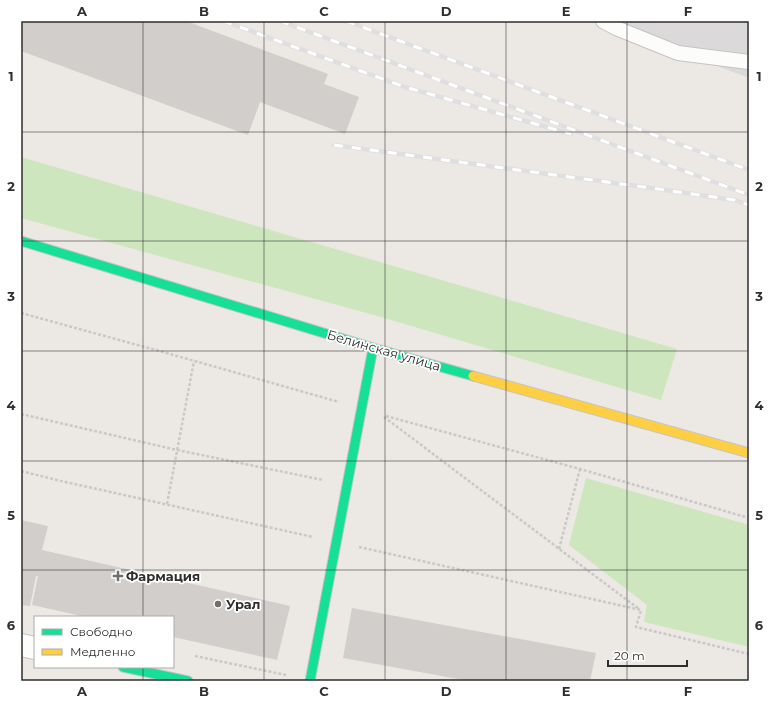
<svg xmlns="http://www.w3.org/2000/svg" width="770" height="702" font-family="Montserrat,sans-serif">
<rect width="100%" height="100%" fill="#ece8e4"/>
<path fill="#dcd9db" d="M597,21H749V78Z"/>
<g fill="#cee6be">
<path d="M21,157L677,349L661,400L381,317L21,218Z"/>
<path d="M586,478L749,525V647L644,622L647,605L569,545Z"/>
</g>
<g fill="#d1cecb">
<path d="M21,21H186L328,74L324,84L359,97L345,134L260,102L248,135L21,51Z"/>
<path d="M21,520L48,526L42,550L290,606L277,660L173,637V617H86L32,605L38,576H36L30,606L21,605Z"/>
<path d="M352,608L596,653L590,681H469L343,658Z"/>
</g>
<g fill="none" stroke-linecap="round" stroke-linejoin="round">
<defs>
<path id="lane" d="M603,21L616,28L678,53L749,62"/>
<path id="street" d="M21,645L35,648"/>
<g id="fast">
<path d="M21,241L373,348L473,376"/>
<path d="M123,667L188,681"/>
<path d="M310,681L373,348"/>
</g>
<path id="slow" d="M473,376L749,453"/>
</defs>
<use href="#lane" stroke="#c5c4c5" stroke-width="16"/>
<use href="#street" stroke="#c5c4c5" stroke-width="24"/>
<use href="#fast" stroke="#c5c4c5" stroke-width="11"/>
<use href="#slow" stroke="#c5c4c5" stroke-width="11"/>
<g stroke="#c9c9c8" stroke-width="2.5" stroke-dasharray="3 2" stroke-linecap="butt">
<path d="M21,313L163,352L339,402"/>
<path d="M21,414L177,450L323,480"/>
<path d="M386,416L580,469L749,518"/>
<path d="M384,417L639,609"/>
<path d="M21,471L61,481L313,537"/>
<path d="M167,504L194,361"/>
<path d="M359,547L641,610L636,627L749,654"/>
<path d="M559,549L580,469"/>
<path d="M195,656L286,675"/>
</g>
<use href="#lane" stroke="#fcfcfb" stroke-width="14"/>
<use href="#street" stroke="#fcfcfb" stroke-width="22"/>
<use href="#fast" stroke="#16e098" stroke-width="9"/>
<use href="#slow" stroke="#ffcf43" stroke-width="9"/>
<defs>
<g id="rail">
<path d="M223,21L405,87L571,134"/>
<path d="M280,21L749,195"/>
<path d="M346,21L749,170"/>
<path d="M334,145L651,188L734,200L749,205"/>
</g>
</defs>
<use href="#rail" stroke="#dfdfe1" stroke-width="4.5"/>
<use href="#rail" stroke="#fff" stroke-width="3" stroke-dasharray="9" stroke-linecap="butt"/>
</g>
<path fill="none" stroke="#2e2e2e" stroke-width="1" stroke-opacity="0.55" d="M143,21V617M264,21V681M385,21V681M506,21V681M627,21V681M21,132H749M21,241H749M21,351H749M21,461H749M21,570H749M143,667V681"/>
<g fill="#706f6e" stroke="#fff" stroke-width="1.5">
<path d="M116 570h4v4h4v4h-4v4h-4v-4h-4v-4h4z"/>
<circle cx="218" cy="604" r="4"/>
</g>
<g text-anchor="middle" stroke-width="3.5" stroke-linejoin="round" paint-order="stroke">
<g font-size="13" fill="#2e2e2e" stroke="#fff">
<text transform="translate(384 350) rotate(16)" y="5">Белинская улица</text>
</g>
<g font-size="13" font-weight="bold" fill="#2e2e2e" stroke="#fff" text-anchor="start">
<text x="126" y="581">Фармация</text>
<text x="226" y="609">Урал</text>
</g>
</g>
<rect width="770" height="702" fill="none" stroke="#ffffff" stroke-width="44"/>
<rect x="34" y="616" width="140" height="52" fill="#ffffff" stroke="#ababab"/>
<rect x="42" y="629" width="20" height="6" fill="#16e098" stroke="#ababab"/>
<text x="70" y="636" font-size="12" fill="#2e2e2e">Свободно</text>
<rect x="42" y="649" width="20" height="6" fill="#ffcf43" stroke="#ababab"/>
<text x="70" y="656" font-size="12" fill="#2e2e2e">Медленно</text>
<path d="M608 660v6h79v-6" fill="none" stroke="#2e2e2e" stroke-width="2"/>
<text x="614" y="660" font-size="12" fill="#2e2e2e" stroke="#ffffff" stroke-width="3" paint-order="stroke">20 m</text>
<rect x="22" y="22" width="726" height="658" fill="none" stroke="#2e2e2e" stroke-width="1.5"/>
<g font-size="13" text-anchor="middle" font-weight="bold" fill="#2e2e2e">
<text x="82" y="16">A</text>
<text x="204" y="16">B</text>
<text x="324" y="16">C</text>
<text x="446" y="16">D</text>
<text x="566" y="16">E</text>
<text x="688" y="16">F</text>
<text x="11" y="81">1</text>
<text x="759" y="81">1</text>
<text x="11" y="191">2</text>
<text x="759" y="191">2</text>
<text x="11" y="301">3</text>
<text x="759" y="301">3</text>
<text x="11" y="410">4</text>
<text x="759" y="410">4</text>
<text x="11" y="520">5</text>
<text x="759" y="520">5</text>
<text x="11" y="630">6</text>
<text x="759" y="630">6</text>
<text x="82" y="696">A</text>
<text x="204" y="696">B</text>
<text x="324" y="696">C</text>
<text x="446" y="696">D</text>
<text x="566" y="696">E</text>
<text x="688" y="696">F</text>
</g>
</svg>
